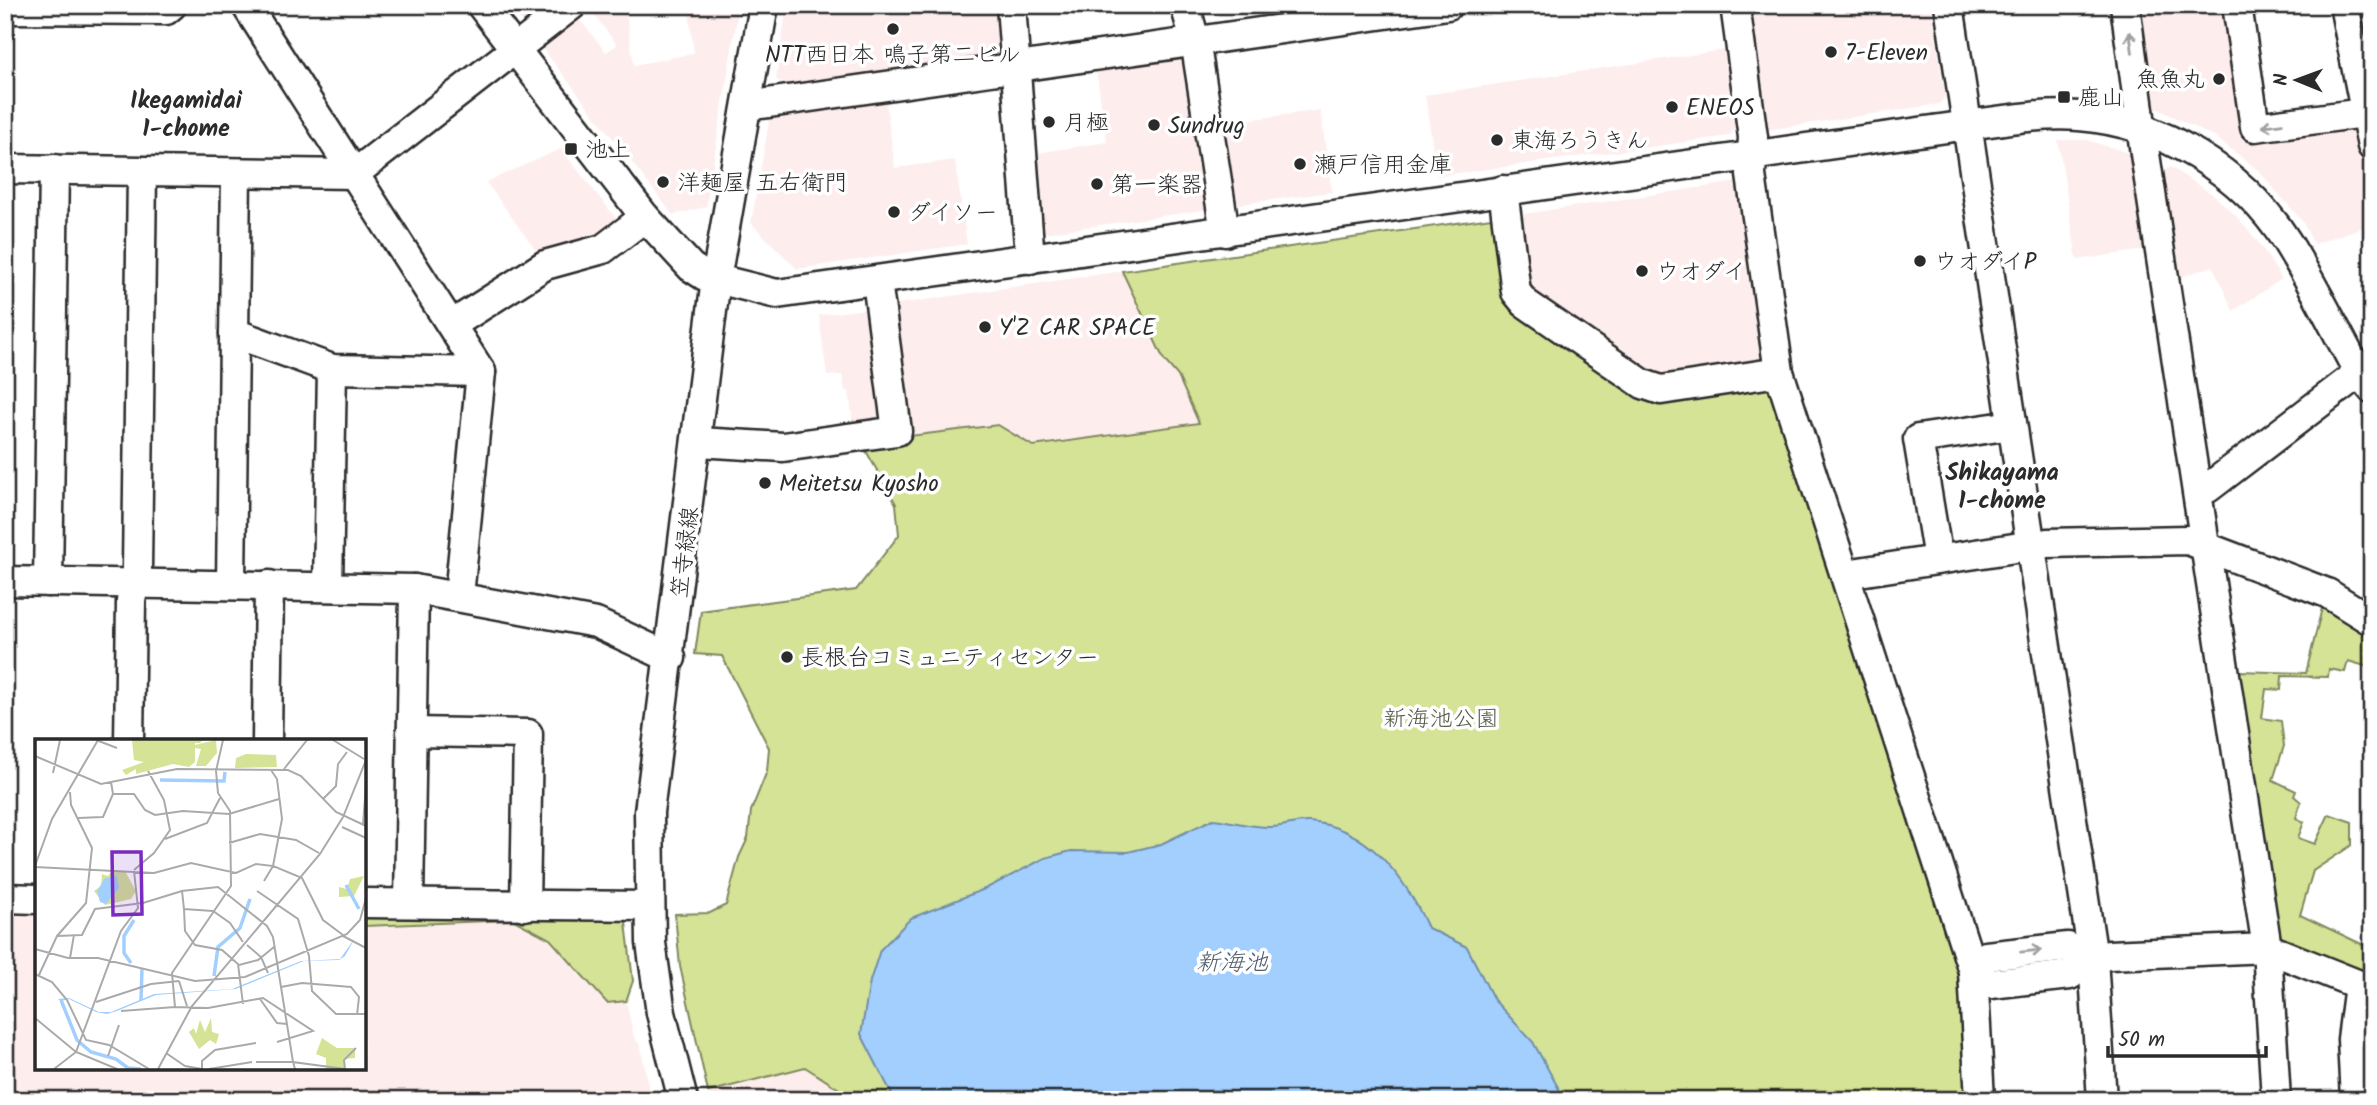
<svg xmlns="http://www.w3.org/2000/svg" width="2377" height="1105" font-family="Kalam,'Klee One',sans-serif">
<rect width="100%" height="100%" fill="#fff"/>
<filter id="ink" filterUnits="userSpaceOnUse"><feTurbulence type="fractalNoise" baseFrequency=".0143" numOctaves="2"/><feDisplacementMap in="SourceGraphic" scale="14" xChannelSelector="R" yChannelSelector="G"/><feConvolveMatrix kernelMatrix="1 2 1 2 8 2 1 2 1" color-interpolation-filters="sRGB"/></filter>
<g filter="url(#ink)">
<g fill="#fdeeed">
<path d="M509,5H557L532,24H524Z"/>
<path d="M587,5H625L634,65L694,53L688,5H739L706,207L673,215L543,49L544,38L575,14L606,52L617,45Z"/>
<path d="M787,5H996L999,49L992,57L785,86L776,79Z"/>
<path d="M1743,5H1931L1945,97L1939,104L1766,130L1759,125Z"/>
<path d="M2137,5H2233L2253,132L2355,118L2372,178V224L2314,244L2302,221L2258,170L2216,138L2156,108L2151,101Z"/>
<path d="M1724,50L1735,127L1730,136L1437,176L1425,95Z"/>
<path d="M1182,52L1189,58L1211,209L1044,233L1036,227L1030,154L1107,142L1095,63Z"/>
<path d="M885,95L895,168L955,160L967,244L797,269L751,223L770,116Z"/>
<path d="M1320,110L1332,192L1240,204L1229,195L1217,124Z"/>
<path d="M2058,140H2087L2132,154L2151,249L2077,260Z"/>
<path d="M561,149L623,227L543,260L486,182Z"/>
<path d="M2170,167L2214,195L2236,216L2259,243L2282,279L2233,311L2213,266L2178,278L2162,173Z"/>
<path d="M1737,182L1744,188L1768,356L1760,364L1661,381L1529,295L1516,221L1523,214Z"/>
<path d="M1122,271L1164,360L1178,376L1200,423L1033,446L998,425L908,437L890,310L897,304Z"/>
<path d="M866,309L872,314L888,421L854,433L849,391H845L842,375L827,376L819,315Z"/>
<path d="M5,907H37V1068H364V911L625,914L633,981L626,1001L634,1037L640,1045L652,1100H5Z"/>
<path d="M805,1067L840,1089L846,1100H710L708,1092Z"/>
</g>
<g fill="#d4e396" stroke="#808760" stroke-width="2">
<path d="M1491,218L1497,222L1509,303L1650,400L1775,385L1961,962L1972,1100H846L839,1089L805,1067L708,1092L680,966L675,914L710,913L726,905L739,857L748,838L751,811L767,771L769,748L722,656L695,654L701,611L856,590L899,535L896,504L861,442L998,425L1033,446L1199,423L1178,376L1164,360L1122,271Z"/>
<path d="M2324,600L2372,630V668L2348,661L2345,672L2329,669L2328,677L2282,676L2281,690L2266,689L2262,718L2281,721L2284,746L2273,780L2296,791L2294,796L2301,802L2296,818L2304,822L2298,838L2315,844L2329,814L2352,822V845L2313,871L2300,915L2372,949V979L2283,941L2278,934L2238,671L2306,673Z"/>
<path d="M364,911L625,914L633,981L626,1001L607,1003L550,939L514,920L364,926Z"/>
</g>
<path fill="#a2cffd" stroke="#728da9" stroke-width="2" d="M1213,819C1231,821 1248,826 1266,827C1281,828 1295,821 1309,822C1368,826 1406,879 1428,928L1467,947L1494,1000L1533,1042L1565,1100H895L861,1034L870,981L880,950L911,918L987,888L1045,858L1071,851L1128,852L1161,844Z"/>
<g fill="none" stroke-linecap="round" stroke-linejoin="round">
<defs>
<g id="minor">
<path d="M246,5L481,372L459,596"/>
<path d="M481,5L645,217L691,267L705,276L777,294L1968,125C2005,120 2042,113 2079,116C2161,122 2243,172 2287,242C2313,284 2335,329 2359,373L2372,389"/>
<path d="M1011,5L1030,259"/>
<path d="M1185,5L1195,40L1225,232"/>
<path d="M1735,5L1753,137L1751,175L1779,372L1973,971L1980,1100"/>
<path d="M1949,5L2093,958L2102,1100"/>
<path d="M2125,5L2145,154L2267,948L2276,1100"/>
<path d="M2237,5L2255,127L2364,113"/>
<path d="M2344,5L2372,146"/>
<path d="M5,9L166,10L172,5"/>
<path d="M747,106L1448,5"/>
<path d="M5,169L354,174L572,5"/>
<path d="M1503,190L1516,292L1525,303L1643,384L1661,390L1779,372"/>
<path d="M453,324L545,265L603,249L645,217"/>
<path d="M234,333L332,369L481,372"/>
<path d="M698,442L783,447L897,431L877,281"/>
<path d="M2199,491L2208,488L2372,363"/>
<path d="M1938,559L1918,439L2012,425"/>
<path d="M1846,574L2047,543L2188,540L2327,593L2372,621"/>
<path d="M5,581L414,589L596,623L671,658"/>
<path d="M48,582L54,169"/>
<path d="M231,584L236,173"/>
<path d="M328,586L332,369"/>
<path d="M411,732L528,734L525,906"/>
<path d="M129,741L131,601L137,569L142,172"/>
<path d="M267,741L269,585"/>
<path d="M5,898L37,899"/>
<path d="M364,903L648,906"/>
<path d="M409,903L414,589"/>
<path d="M1973,971L1991,984L2070,975L2093,958L2109,955L2267,948L2372,990"/>
<path d="M1973,971L1986,956L2068,947L2093,958"/>
<path d="M683,1100L661,1013L651,943L649,812L716,279L764,5"/>
<path d="M2355,1100L2352,1039L2359,985"/>
</g>
</defs>
<use href="#minor" stroke="#2b2b2b" stroke-width="33"/>
<use href="#minor" stroke="#fff" stroke-width="28"/>
</g>
<defs><path id="oneway-shaft" d="M-6 0H5M1.5-3L5.5 0L1.5 3" fill="none" stroke-width="1.6" stroke-linecap="round" stroke-linejoin="round" transform="scale(1.75)"/></defs>
<g stroke="#a0a0a0">
<use href="#oneway-shaft" transform="translate(2131 42) rotate(-98)"/>
<use href="#oneway-shaft" transform="translate(2272 125) rotate(172)"/>
<use href="#oneway-shaft" transform="translate(2031 951) rotate(-6)"/>
</g>
</g>
<g fill="#2b2b2b" stroke="#fff" stroke-width="2.5">
<circle cx="893" cy="29" r="7"/>
<circle cx="1831" cy="52" r="7"/>
<circle cx="2219" cy="79" r="7"/>
<rect x="2057" y="90" width="14" height="14" rx="3.5"/>
<circle cx="1672" cy="107" r="7"/>
<circle cx="1049" cy="122" r="7"/>
<circle cx="1154" cy="125" r="7"/>
<circle cx="1497" cy="140" r="7"/>
<rect x="564" y="142" width="14" height="14" rx="3.5"/>
<circle cx="1300" cy="164" r="7"/>
<circle cx="663" cy="182" r="7"/>
<circle cx="1097" cy="184" r="7"/>
<circle cx="894" cy="212" r="7"/>
<circle cx="1920" cy="261" r="7"/>
<circle cx="1642" cy="271" r="7"/>
<circle cx="985" cy="327" r="7"/>
<circle cx="765" cy="483" r="7"/>
<circle cx="787" cy="657" r="7"/>
</g>
<g text-anchor="middle" stroke-width="7" stroke-linejoin="round" paint-order="stroke">
<g font-size="23" fill="#2b2b2b" stroke="#fff" text-anchor="start">
<text x="1845" y="60">7-Eleven</text>
<text x="893" y="62" text-anchor="middle">NTT西日本 鳴子第二ビル</text>
<text x="2205" y="87" text-anchor="end">魚魚丸</text>
<text x="2078" y="105">鹿山</text>
<text x="1686" y="115">ENEOS</text>
<text x="1063" y="130">月極</text>
<text x="1168" y="133">Sundrug</text>
<text x="1511" y="148">東海ろうきん</text>
<text x="585" y="157">池上</text>
<text x="1314" y="172">瀬戸信用金庫</text>
<text x="677" y="190">洋麺屋 五右衛門</text>
<text x="1111" y="192">第一楽器</text>
<text x="908" y="220">ダイソー</text>
<text x="1934" y="269">ウオダイP</text>
<text x="1656" y="279">ウオダイ</text>
<text x="999" y="335">Y'Z CAR SPACE</text>
<text x="779" y="491">Meitetsu Kyosho</text>
<text x="801" y="665">長根台コミュニティセンター</text>
</g>
<g font-size="23" fill="#2b2b2b" stroke="#fff">
<text transform="translate(684 552) rotate(-83)" y="8">笠寺緑線</text>
</g>
<g font-size="23" fill="#555946" stroke="#fff">
<text x="1441" y="726">新海池公園</text>
</g>
<g font-size="24" font-weight="bold" fill="#2b2b2b" stroke="#fff">
<text x="186" y="108">Ikegamidai<tspan x="186" dy="28">1-chome</tspan></text>
<text x="2002" y="480">Shikayama<tspan x="2002" dy="28">1-chome</tspan></text>
</g>
<g font-size="24" font-style="italic" fill="#4f5c6a" stroke="#fff">
<text x="1232" y="970">新海池</text>
</g>
</g>
<g transform="translate(35 739)">
<rect width="331" height="331" fill="#fff"/>
<path d="M97,1H168L165,4H160V6L181,1L182,14L171,27H161L166,10L160,9V23L154,28L138,25L101,35V30L91,36L87,31L109,23L99,21ZM211,15L241,16L242,28L200,29L201,19ZM77,132H90L101,152L96,160L70,166L59,152L66,147L67,135L73,137ZM329,137L319,157L304,158V148L312,150L315,140ZM176,279L177,293L184,295L181,305L175,301L164,310L154,293L159,289L161,295L165,281L170,293ZM287,299L302,309H320V319L309,320V330H291V319L281,315Z" fill="#d4e396"/>
<path d="M82,137L84,149L71,165L65,163L62,152L70,139ZM331,191L320,199L310,217L304,221L269,222L201,250L121,256L82,272L72,275L61,273L34,260L26,262L23,260L0,242L23,260L34,259L64,273H76L119,255L197,250L266,222L305,220L320,199Z" fill="#a2cffd"/>
<path fill="none" stroke="#a2cffd" stroke-width="3.5" d="M125,41L189,42L190,33M311,146L324,170M96,224L89,214V197L99,181M179,237L183,208L205,189L215,160M26,261L42,301L56,313L81,320L93,329L106,330M106,261L107,229"/>
<path fill="none" stroke="#aaa" stroke-width="2" d="M61,1L82,9M188,1L181,32L183,54L195,72L196,147L137,234L140,268L173,269L228,259L278,292L242,303M298,1L329,20M0,17L66,45L142,30L253,31L266,37L301,73L331,87M249,30L272,1M236,31L242,40L247,80L238,127L267,139L288,181L308,196M18,34L25,1M76,43L78,55H99L110,71L120,76L148,72L194,75L244,60M288,60L301,47L303,25L312,13M43,79L68,78L78,55M328,85L331,46M307,88L331,99M130,100L172,84L185,59M194,104L225,95L261,101L284,114M0,127L17,80L63,1M0,128L119,134L156,124L201,134L221,125L238,127L229,142M99,131L119,114L135,91L129,61L113,32M222,152L263,180L274,217L277,252L301,275H331M149,170L150,192L160,206L187,211L203,225L208,265M22,197L51,164L57,109L36,66L35,53M308,197L331,209M208,203L195,184L178,172L149,170L147,152L183,148L232,187L238,198L258,323L310,330M212,206L226,218L233,234M0,210L33,219H63L160,242L210,238L312,195L325,181L331,159M35,219L39,196M204,226L223,221L239,208M0,235L17,243L32,261L51,301L74,306L114,330M4,236L22,197L47,196L60,170L108,164L147,152M144,242L152,267M246,248L267,244L316,248L324,258L322,276M225,260L242,284L252,285M61,263L116,245L144,242M86,272L140,268M0,279L41,313L82,330M131,314L150,327L167,330M73,317L84,286M221,323H258L260,330M19,330L41,313L86,192L103,169L99,132M123,330L157,267L285,115L308,78L331,21M167,330V322L180,311L221,304M174,330L217,323M310,330L309,321L321,309"/>
<path fill="#7b2cbf" fill-opacity="0.15" stroke="#7b2cbf" stroke-width="3.5" d="M77,113H106L107,175L78,176Z"/>
<rect width="331" height="331" fill="none" stroke="#2b2b2b" stroke-width="3.5"/>
</g>
<rect width="2377" height="1105" fill="none" stroke="#fff" stroke-width="28"/>
<rect x="14" y="14" width="2349" height="1077" fill="none" stroke="#2b2b2b" stroke-width="2.5" filter="url(#ink)"/>
<g transform="translate(2297 80) rotate(271)" stroke="#ffffff" stroke-width="5" paint-order="stroke">
<path d="M0-5L12 26L0 18L-12 26Z" fill="#2b2b2b"/>
<text y="-10" font-size="19" font-weight="bold" text-anchor="middle" fill="#2b2b2b">N</text>
</g>
<path d="M2108 1046v10h158v-10" fill="none" stroke="#2b2b2b" stroke-width="3.5"/>
<text x="2118" y="1046" font-size="21" fill="#2b2b2b" stroke="#ffffff" stroke-width="5" paint-order="stroke">50 m</text>
</svg>
